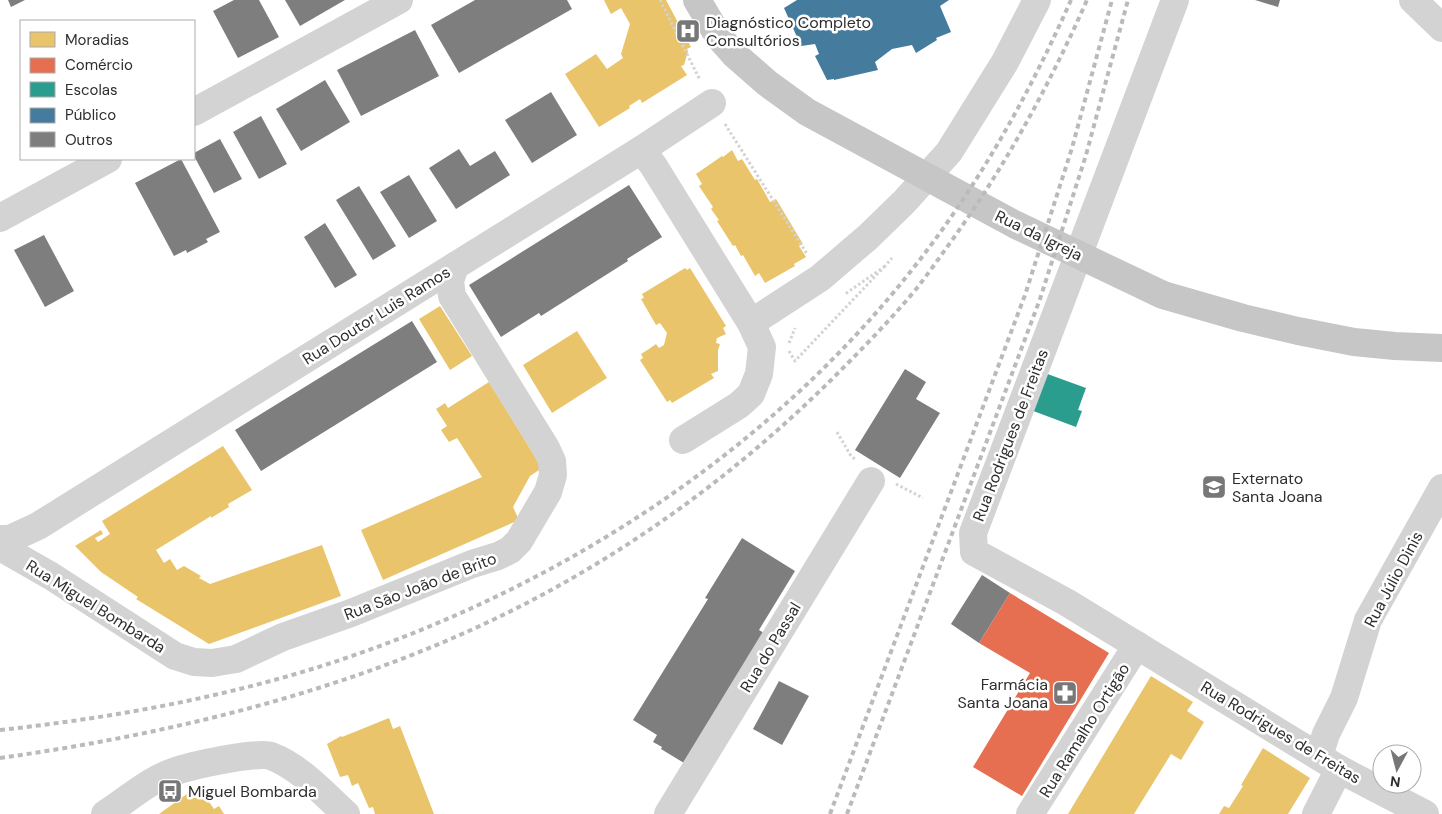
<svg xmlns="http://www.w3.org/2000/svg" width="1442" height="814" font-family="'DM Sans',sans-serif">
<rect width="100%" height="100%" fill="#fff"/>
<g fill="#e9c46a">
<path d="M604,0H666L691,47L687,49L688,51L684,65L681,66L687,75L642,103L640,99L629,106L630,108L599,127L565,74L596,54L607,69L623,58L621,54L630,24L621,8L611,14Z"/>
<path d="M732,150L738,161L742,159L755,180L757,179L770,202L776,199L803,244L799,246L806,257L794,264L795,266L765,283L759,273L755,276L743,255L741,256L735,245L733,246L717,221L719,220L711,209L713,207L699,186L702,184L696,174L722,156L723,157Z"/>
<path d="M685,268L687,270L690,268L726,326L723,328L726,334L717,338L716,343L720,344L718,350V371L711,374L714,378L672,403L670,400L667,402L640,360L643,358L641,354L649,349L656,344L659,348L664,345L667,333L660,323L656,325L641,299L644,298L642,294Z"/>
<path d="M440,306L472,356L450,370L419,319Z"/>
<path d="M577,331L607,378L552,413L523,365Z"/>
<path d="M489,382L542,468L530,476L513,507L519,520L383,580L361,530L482,477L457,438L449,442L441,430L447,426L436,409L445,403L448,408Z"/>
<path d="M223,446L252,490L228,504L229,507L211,518V516L156,550L164,563L170,559L177,570L184,566L201,576L199,578L210,584L322,545L341,596L209,644L136,599L138,597L101,572L75,546L101,530L103,534L95,538L98,542L110,534L102,521Z"/>
<path d="M1151,676L1193,702L1187,711L1204,722L1181,760L1171,754L1134,814H1068Z"/>
<path d="M389,718L393,729L400,726L434,814H375L373,807L369,808L358,783L352,786L348,775L340,777L327,744L341,736L342,737Z"/>
<path d="M1263,748L1310,778L1288,814H1219L1224,806L1229,808L1243,786L1241,785Z"/>
<path d="M198,786L214,809L219,806L224,814H159Z"/>
</g>
<path fill="#e76f51" d="M1010,593L1109,653L1022,796L973,767L1030,673L979,643Z"/>
<path fill="#2a9d8f" d="M1042,372L1086,388L1078,410L1082,411L1076,427L1028,409Z"/>
<path fill="#457b9d" d="M797,0H949L940,6L951,32L936,38L937,40L916,53L912,45L892,49L875,62L878,70L834,80V79L827,80L815,56L819,54L815,44L801,46L784,8Z"/>
<g fill="#7e7e7e">
<path d="M8,0H25L11,7Z"/>
<path d="M234,0H259L279,37L238,58L213,11Z"/>
<path d="M285,0H345L300,26Z"/>
<path d="M475,0H567L572,9L459,73L431,25Z"/>
<path d="M1255,0H1280L1278,7Z"/>
<path d="M415,30L439,76L361,116L337,70Z"/>
<path d="M325,80L350,122L301,151L276,109Z"/>
<path d="M551,92L577,135L532,163L505,120Z"/>
<path d="M261,116L287,164L259,179L233,132Z"/>
<path d="M220,139L242,179L214,193L194,156V153Z"/>
<path d="M459,149L470,166L495,151L510,175L456,209L429,168Z"/>
<path d="M181,159L220,232L206,239L208,242L187,253L186,250L174,256L135,183Z"/>
<path d="M409,175L437,221L409,238L380,192Z"/>
<path d="M629,185L662,237L627,259L628,261L541,316L539,313L501,337L469,285Z"/>
<path d="M359,186L396,246L373,260L336,200Z"/>
<path d="M325,223L357,275L335,288L304,237Z"/>
<path d="M44,235L74,291L45,307L14,250Z"/>
<path d="M412,321L437,362L261,471L235,430Z"/>
<path d="M905,369L926,382L916,399L940,413L900,478L855,450Z"/>
<path d="M742,538L795,571L759,630L764,633L684,763L661,749L662,747L653,742L657,735L633,720L708,599L705,598Z"/>
<path d="M982,575L1010,593L979,643L951,624Z"/>
<path d="M779,681L809,696L782,745L753,729Z"/>
</g>
<g fill="none" stroke-linecap="round" stroke-linejoin="round">
<g stroke="#d3d3d3" stroke-width="3" stroke-dasharray="2.5 2.5" stroke-linecap="butt">
<path d="M660,0L700,80"/>
<path d="M725,124L807,254"/>
<path d="M884,267L892,258"/>
<path d="M789,343L795,328"/>
<path d="M789,351L795,361L884,267L845,294"/>
<path d="M837,432L851,456L856,460"/>
<path d="M896,484L923,498"/>
</g>
<g stroke="#d3d3d3" stroke-width="28">
<path d="M1175,0L973,533L974,552L1066,602L1339,769L1425,814"/>
<path d="M1413,0L1442,28"/>
<path d="M194,112L399,0"/>
<path d="M641,150L653,165L751,323L762,347L759,374L751,394L739,405L683,440"/>
<path d="M0,218L108,159"/>
<path d="M751,323L820,278L868,237L904,202L949,152L1005,62L1037,0"/>
<path d="M0,539H10L38,526L641,150L712,103"/>
<path d="M0,547L51,576L175,656L194,662L212,663L236,659L283,637L351,613L472,564L498,556L510,550L519,541L548,492L553,475L552,461L546,448L452,296L450,281L455,266"/>
<path d="M1319,756L1326,734L1344,698L1368,620L1442,488"/>
<path d="M105,814C127,800 149,780 173,772C189,766 257,751 271,756C300,767 324,794 346,814"/>
<path d="M668,814L871,481"/>
<path d="M1030,814L1137,645"/>
<path d="M1316,814L1339,769"/>
</g>
<path stroke="#c6c6c6" stroke-width="28" d="M697,0L719,37L735,55L767,83L807,112L1014,224L1163,295L1243,318L1298,331L1354,342L1395,346L1442,348"/>
<g stroke="#bababa" stroke-width="4" stroke-dasharray="5 4" stroke-linecap="butt">
<path d="M0,730C111,718 222,698 328,664C580,582 811,426 960,204C1003,140 1039,72 1071,0"/>
<path d="M0,758C178,733 360,688 521,606C640,545 747,465 841,370C867,344 893,317 917,288C928,274 939,258 950,243C1005,167 1049,86 1087,0"/>
<path d="M830,814L1025,295L1072,148L1112,0"/>
<path d="M847,814L1040,299L1086,155L1128,0"/>
</g>
</g>
<defs>
<symbol id="hospital-square" viewBox="-11 -11 22 22"><rect x="-9" y="-9" width="18" height="18" rx="4" fill="#777" stroke="#fff"/><path d="M-5-5h3v3.5h4V-5h3V5h-3V1.5h-4V5h-3Z" fill="#fff"/></symbol>
<symbol id="school-square" viewBox="-11 -11 22 22"><rect x="-9" y="-9" width="18" height="18" rx="4" fill="#777" stroke="#fff"/><path d="M0-5L7-2L0 1L-7-2ZM-4 1L0 2.5L4 1V4Q0 6-4 4Z" fill="#fff"/></symbol>
<symbol id="pharmacy-square" viewBox="-11 -11 22 22"><rect x="-9" y="-9" width="18" height="18" rx="4" fill="#777" stroke="#fff"/><path d="M-2-6h4v4h4v4h-4v4h-4v-4h-4v-4h4Z" fill="#fff"/></symbol>
<symbol id="bus-square" viewBox="-11 -11 22 22"><rect x="-9" y="-9" width="18" height="18" rx="4" fill="#777" stroke="#fff"/><path d="M-5-6H5V4H4V6H2V4H-2V6H-4V4H-5ZM-3.5-4V0h7V-4ZM-3.5 1.2v1.5H-2V1.2ZM2 1.2v1.5H3.5V1.2Z" fill="#fff"/></symbol>
</defs>
<g fill-rule="evenodd">
<use href="#hospital-square" x="674" y="17" width="28" height="28"/>
<use href="#school-square" x="1200" y="473" width="28" height="28"/>
<use href="#pharmacy-square" x="1051" y="679" width="28" height="28"/>
<use href="#bus-square" x="156" y="777" width="28" height="28"/>
</g>
<g text-anchor="middle" stroke-width="5" stroke-linejoin="round" paint-order="stroke">
<g font-size="16" fill="#2e2e2e" stroke="#fff" text-anchor="start">
<text x="706" y="28">Diagnóstico Completo<tspan x="706" dy="18">Consultórios</tspan></text>
<text x="1232" y="484">Externato<tspan x="1232" dy="18">Santa Joana</tspan></text>
<text x="1048" y="690" text-anchor="end">Farmácia<tspan x="1048" dy="18">Santa Joana</tspan></text>
<text x="188" y="797">Miguel Bombarda</text>
</g>
<g font-size="16" fill="#2e2e2e" stroke="#fff">
<text transform="translate(1039 235) rotate(26)" y="6">Rua da Igreja</text>
<text transform="translate(376 315) rotate(-32)" y="6">Rua Doutor Luis Ramos</text>
<text transform="translate(1010 435) rotate(-69)" y="6">Rua Rodrigues de Freitas</text>
<text transform="translate(1393 579) rotate(-62)" y="6">Rua Júlio Dinis</text>
<text transform="translate(420 586) rotate(-21)" y="6">Rua São João de Brito</text>
<text transform="translate(96 606) rotate(32)" y="6">Rua Miguel Bombarda</text>
<text transform="translate(770 647) rotate(-59)" y="6">Rua do Passal</text>
<text transform="translate(1084 730) rotate(-58)" y="6">Rua Ramalho Ortigão</text>
<text transform="translate(1281 732) rotate(31)" y="6">Rua Rodrigues de Freitas</text>
</g>
</g>
<rect x="20" y="20" width="175" height="140" fill="#ffffff" stroke="#ababab"/>
<rect x="30" y="32" width="25" height="15" fill="#e9c46a" stroke="#ababab"/>
<text x="65" y="45" font-size="15" fill="#2e2e2e">Moradias</text>
<rect x="30" y="58" width="25" height="15" fill="#e76f51" stroke="#ababab"/>
<text x="65" y="70" font-size="15" fill="#2e2e2e">Comércio</text>
<rect x="30" y="82" width="25" height="15" fill="#2a9d8f" stroke="#ababab"/>
<text x="65" y="95" font-size="15" fill="#2e2e2e">Escolas</text>
<rect x="30" y="108" width="25" height="15" fill="#457b9d" stroke="#ababab"/>
<text x="65" y="120" font-size="15" fill="#2e2e2e">Público</text>
<rect x="30" y="132" width="25" height="15" fill="#7e7e7e" stroke="#ababab"/>
<text x="65" y="145" font-size="15" fill="#2e2e2e">Outros</text>
<g transform="translate(1397 769) rotate(187)"><circle r="24" fill="#ffffff" stroke="#ababab"/>
<path d="M0-4L9 19L0 12L-9 19Z" fill="#777777"/>
<text y="-8" font-size="14" font-weight="bold" text-anchor="middle" fill="#2e2e2e">N</text>
</g>
</svg>
